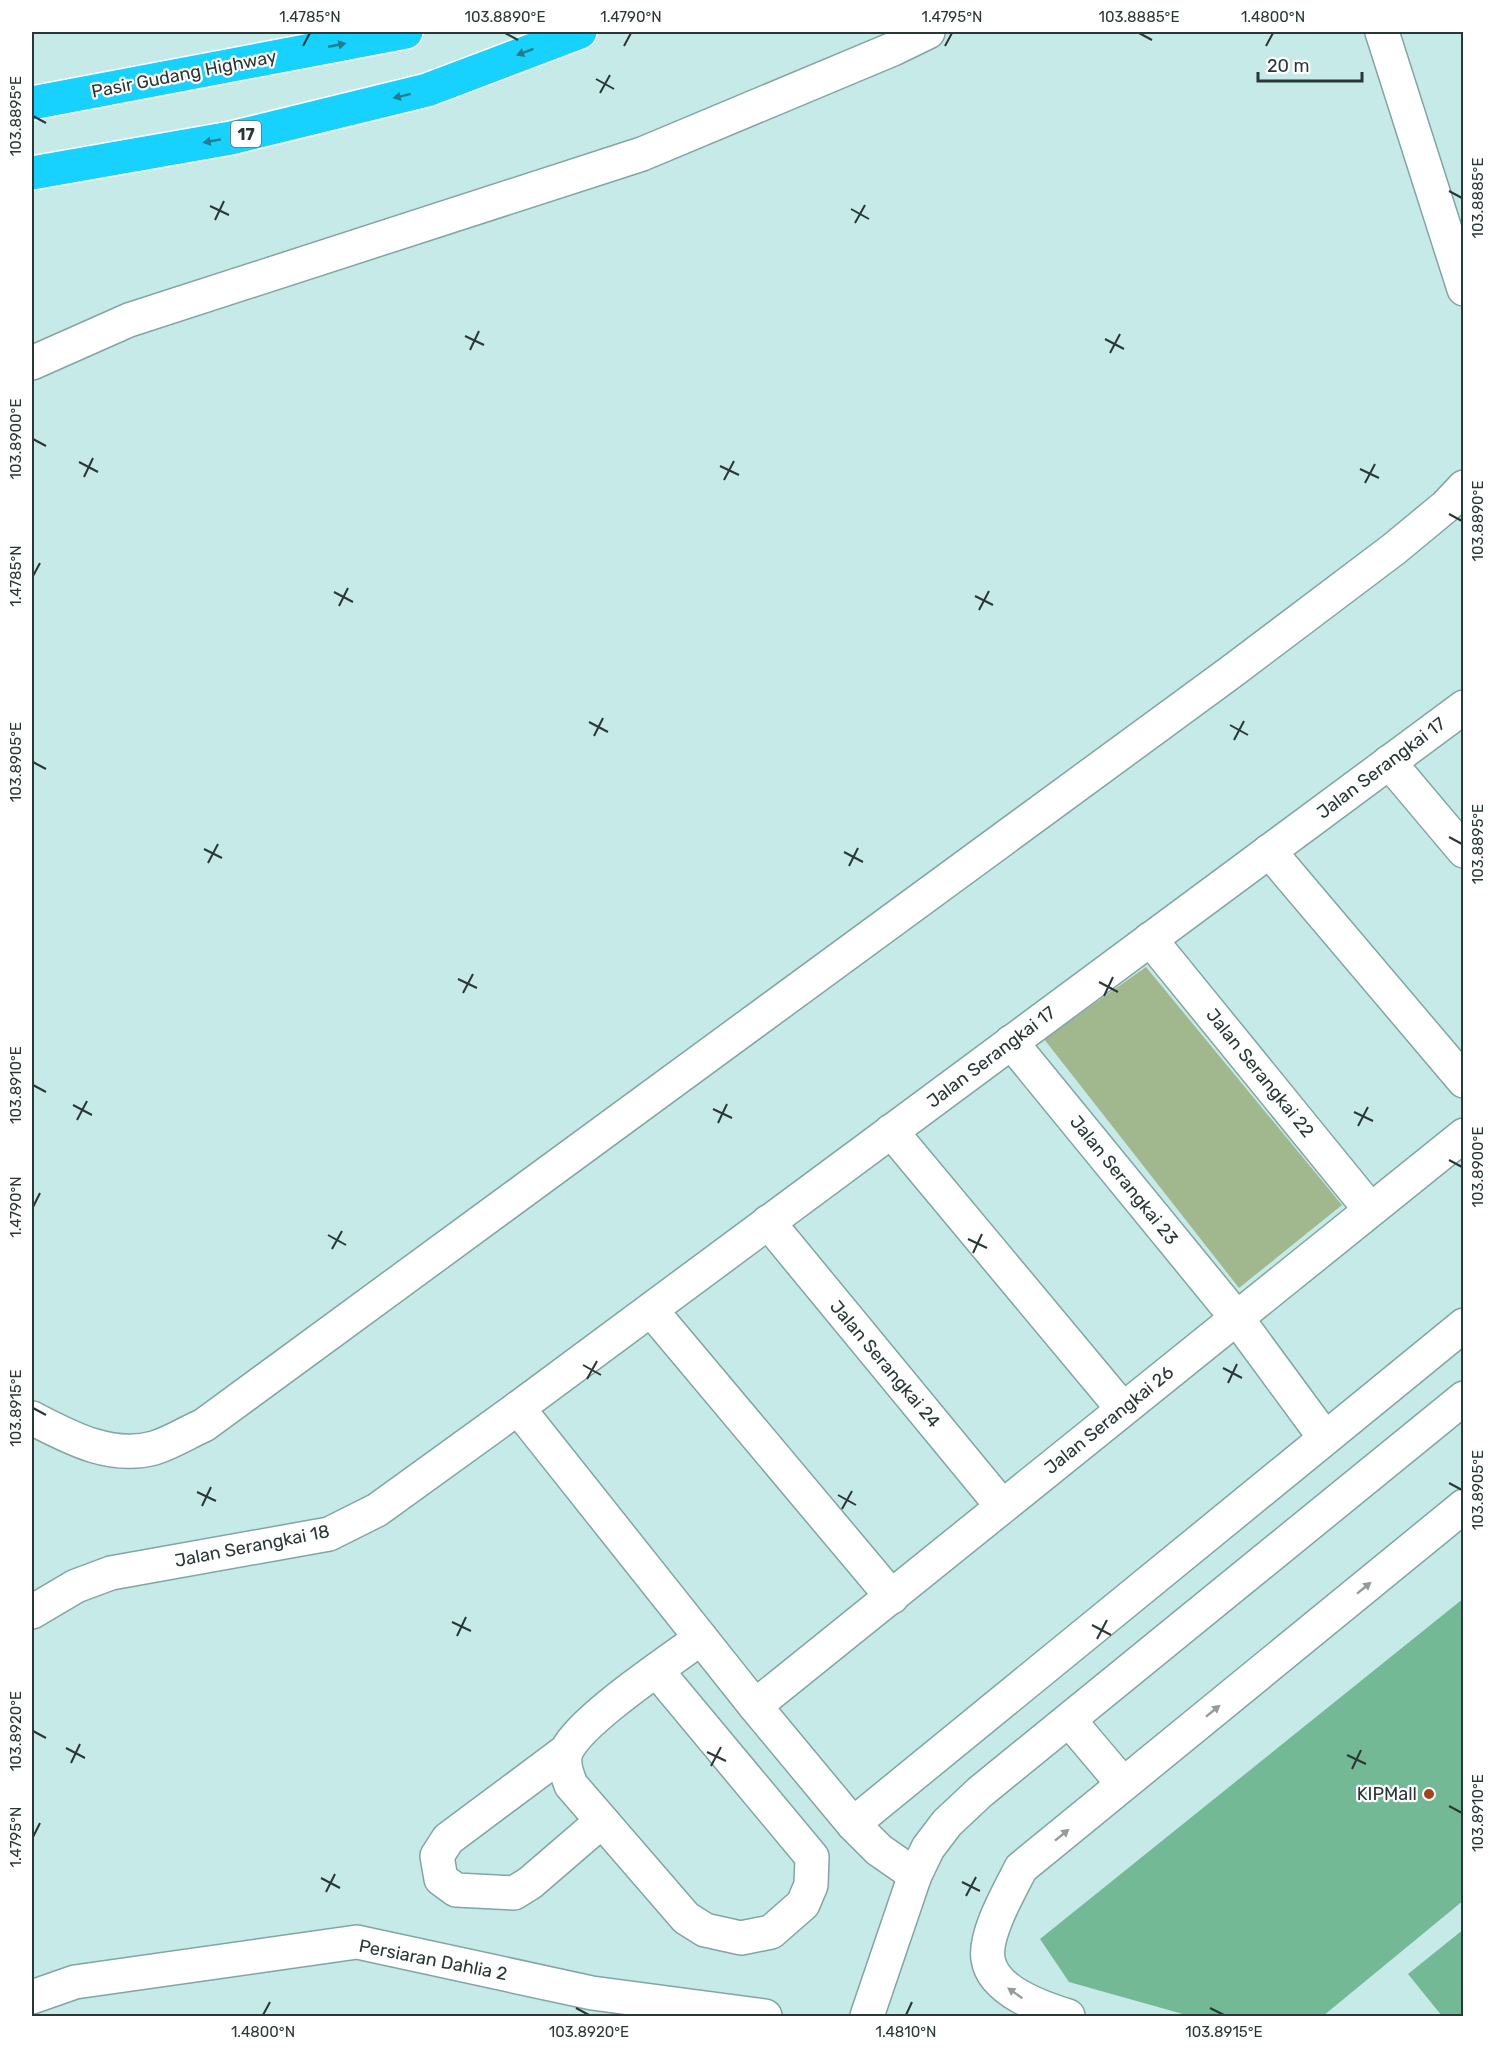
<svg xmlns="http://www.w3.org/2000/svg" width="1495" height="2048" font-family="Rubik,sans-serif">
<rect width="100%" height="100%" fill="#c5eae7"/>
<path fill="#a1b78d" d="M1146,967L1342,1205L1239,1288L1044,1039Z"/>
<g fill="#74b995">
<path d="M1464,1598V1900L1323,2016H1190L1069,1982L1040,1939Z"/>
<path d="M1464,1929V2016H1442L1408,1974Z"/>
</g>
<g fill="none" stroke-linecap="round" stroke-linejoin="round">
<defs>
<g id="minor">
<path d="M1382,32L1464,289"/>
<path d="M32,363L129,320L642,154L893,49L928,32"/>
<path d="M1389,762L1464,851"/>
<path d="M1269,851L1464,1081"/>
<path d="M1150,939L1369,1208"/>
<path d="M1011,1042L1236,1317L1325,1438"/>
<path d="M891,1131L1122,1408"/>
<path d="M768,1222L1002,1506"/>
<path d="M651,1310L892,1597"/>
<path d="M518,1408L755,1706L853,1824L879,1850L915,1875"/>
<path d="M32,1418C69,1437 110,1460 154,1448C171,1443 188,1432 204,1425L1231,672L1394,549L1446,506L1464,487"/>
<path d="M32,1612L76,1586L111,1573L329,1534L377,1510L518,1408L1464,707"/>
<path d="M657,1671L812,1857L811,1885L803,1904L771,1932L741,1938L705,1930L686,1918L571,1785C567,1775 562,1760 567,1750C582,1719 670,1661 701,1638"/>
<path d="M755,1706L1464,1135"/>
<path d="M1069,1720L1123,1784"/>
<path d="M566,1751L448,1839L437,1856L441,1879L456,1890L514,1893L530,1883L602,1821"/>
<path d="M853,1824L1464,1325"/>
<path d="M32,1997L75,1982L357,1942L592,1993L765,2016"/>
<path d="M867,2016L915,1875L928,1848L947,1823L980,1792L1464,1398"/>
<path d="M1068,2016C1042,2008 993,1991 988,1959C984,1934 1010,1890 1021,1868L1464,1506"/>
</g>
<g id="highway">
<path d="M32,103L406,32"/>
<path d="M32,173L231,138L427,90L580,32"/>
</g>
</defs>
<use href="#minor" stroke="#82a5a3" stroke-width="36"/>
<use href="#highway" stroke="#fff" stroke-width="36"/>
<use href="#minor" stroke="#fff" stroke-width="33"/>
<use href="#highway" stroke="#17d1fe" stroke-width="33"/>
</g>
<defs><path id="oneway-solid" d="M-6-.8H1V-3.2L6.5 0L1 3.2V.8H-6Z" transform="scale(1.5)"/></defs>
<g fill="#217c90">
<use href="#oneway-solid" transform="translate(337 45) rotate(-11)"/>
<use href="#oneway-solid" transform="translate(525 52) rotate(159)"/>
<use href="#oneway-solid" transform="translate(402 96) rotate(166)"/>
<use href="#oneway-solid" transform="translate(212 141) rotate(170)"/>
</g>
<g fill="#949b9a">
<use href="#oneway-solid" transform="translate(1364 1588) rotate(-39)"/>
<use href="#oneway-solid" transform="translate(1213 1711) rotate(-39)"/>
<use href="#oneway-solid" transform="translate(1062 1835) rotate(-39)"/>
<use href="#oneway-solid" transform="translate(1015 1993) rotate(-145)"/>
</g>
<path fill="none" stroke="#293736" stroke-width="2" d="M505,33L518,40M1139,33L1152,40M303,46L310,33M624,46L631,33M945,46L952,33M1266,46L1273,33M596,79L614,89M600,93L610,75M33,116L46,123M1449,191L1462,198M210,206L229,215M851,209L869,219M215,220L224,201M855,223L865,205M465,336L484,345M1105,339L1124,349M470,350L479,331M1110,353L1120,334M33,439L46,446M79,462L98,472M720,466L739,475M1360,469L1379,478M84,477L93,458M724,480L734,461M1365,483L1375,464M1449,514L1462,521M33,576L40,563M334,592L353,602M975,596L993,605M339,606L348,588M979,610L989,591M589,722L608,732M1230,725L1248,735M594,736L603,718M1234,740L1244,721M33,762L46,769M1449,837L1462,844M204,849L222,858M844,852L863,862M208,863L218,844M849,866L858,848M458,979L477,988M1099,982L1118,992M463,993L473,974M1104,996L1113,977M33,1085L46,1092M73,1105L92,1115M713,1109L732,1118M1354,1112L1373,1121M77,1120L87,1101M718,1123L727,1104M1358,1126L1368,1107M1449,1160L1462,1167M33,1207L40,1193M328,1235L346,1245M968,1239L987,1248M332,1249L342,1231M973,1253L982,1234M583,1365L601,1375M1223,1368L1242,1378M587,1379L597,1361M1228,1383L1237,1364M33,1408L46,1415M1449,1483L1462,1490M197,1492L216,1501M838,1495L856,1505M202,1506L211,1487M842,1509L852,1491M452,1622L471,1631M1092,1625L1111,1635M457,1636L466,1617M1097,1639L1107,1620M33,1731L46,1738M66,1748L85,1758M707,1752L726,1761M1347,1755L1366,1764M71,1763L80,1744M711,1766L721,1747M1352,1769L1361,1750M1449,1806L1462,1813M33,1837L40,1823M321,1878L340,1888M962,1882L980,1891M326,1892L335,1874M966,1896L976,1877M576,2008L589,2015M1210,2008L1224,2015M263,2015L270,2002M906,2015L912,2002"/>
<circle fill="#a7401b" stroke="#fff" stroke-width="2" cx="1429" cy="1794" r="6"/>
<g text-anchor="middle" stroke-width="4.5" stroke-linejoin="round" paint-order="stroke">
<rect fill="#fff" stroke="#697372" stroke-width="1.5" x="231" y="121" width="30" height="26" rx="4.5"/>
<g font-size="16" font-weight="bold" fill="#293736">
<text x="246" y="140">17</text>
</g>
<g font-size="18" fill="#293736" stroke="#fff">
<text transform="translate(184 74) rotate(-11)" y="6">Pasir Gudang Highway</text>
<text transform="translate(1381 768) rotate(-37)" y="6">Jalan Serangkai 17</text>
<text transform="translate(991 1057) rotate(-37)" y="6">Jalan Serangkai 17</text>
<text transform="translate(1260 1073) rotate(51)" y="6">Jalan Serangkai 22</text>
<text transform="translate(1124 1180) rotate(51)" y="6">Jalan Serangkai 23</text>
<text transform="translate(885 1364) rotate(50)" y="6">Jalan Serangkai 24</text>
<text transform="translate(1109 1420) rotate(-39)" y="6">Jalan Serangkai 26</text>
<text transform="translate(252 1546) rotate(-11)" y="6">Jalan Serangkai 18</text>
<text transform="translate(433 1960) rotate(11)" y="6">Persiaran Dahlia 2</text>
</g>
<g font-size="18" fill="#293736" stroke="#fff" text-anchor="end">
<text x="1417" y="1800">KIPMall</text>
</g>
</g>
<rect width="1495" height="2048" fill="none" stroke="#ffffff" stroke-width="66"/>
<path d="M1258 72v9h104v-9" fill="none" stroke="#293736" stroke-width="3"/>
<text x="1267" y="72" font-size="18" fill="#293736" stroke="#ffffff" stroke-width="4.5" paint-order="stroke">20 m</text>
<rect x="33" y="33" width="1429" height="1982" fill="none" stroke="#293736" stroke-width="2"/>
<g font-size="15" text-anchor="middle" fill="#293736">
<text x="310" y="22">1.4785°N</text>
<text x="505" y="22">103.8890°E</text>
<text x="631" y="22">1.4790°N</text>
<text x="952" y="22">1.4795°N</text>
<text x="1139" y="22">103.8885°E</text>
<text x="1273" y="22">1.4800°N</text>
<text transform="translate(16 116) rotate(-90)" y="5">103.8895°E</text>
<text transform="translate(1478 198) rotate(-90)" y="5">103.8885°E</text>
<text transform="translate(16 439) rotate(-90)" y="5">103.8900°E</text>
<text transform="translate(1478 521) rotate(-90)" y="5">103.8890°E</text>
<text transform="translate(16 576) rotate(-90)" y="5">1.4785°N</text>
<text transform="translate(16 762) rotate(-90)" y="5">103.8905°E</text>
<text transform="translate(1478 844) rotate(-90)" y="5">103.8895°E</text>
<text transform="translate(16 1085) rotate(-90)" y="5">103.8910°E</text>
<text transform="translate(1478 1167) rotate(-90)" y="5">103.8900°E</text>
<text transform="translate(16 1207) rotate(-90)" y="5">1.4790°N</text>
<text transform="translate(16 1408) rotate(-90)" y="5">103.8915°E</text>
<text transform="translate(1478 1490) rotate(-90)" y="5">103.8905°E</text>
<text transform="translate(16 1731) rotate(-90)" y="5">103.8920°E</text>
<text transform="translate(1478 1813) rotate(-90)" y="5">103.8910°E</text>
<text transform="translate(16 1837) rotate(-90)" y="5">1.4795°N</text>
<text x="263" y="2037">1.4800°N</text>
<text x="589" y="2037">103.8920°E</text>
<text x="906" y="2037">1.4810°N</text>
<text x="1224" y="2037">103.8915°E</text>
</g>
</svg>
